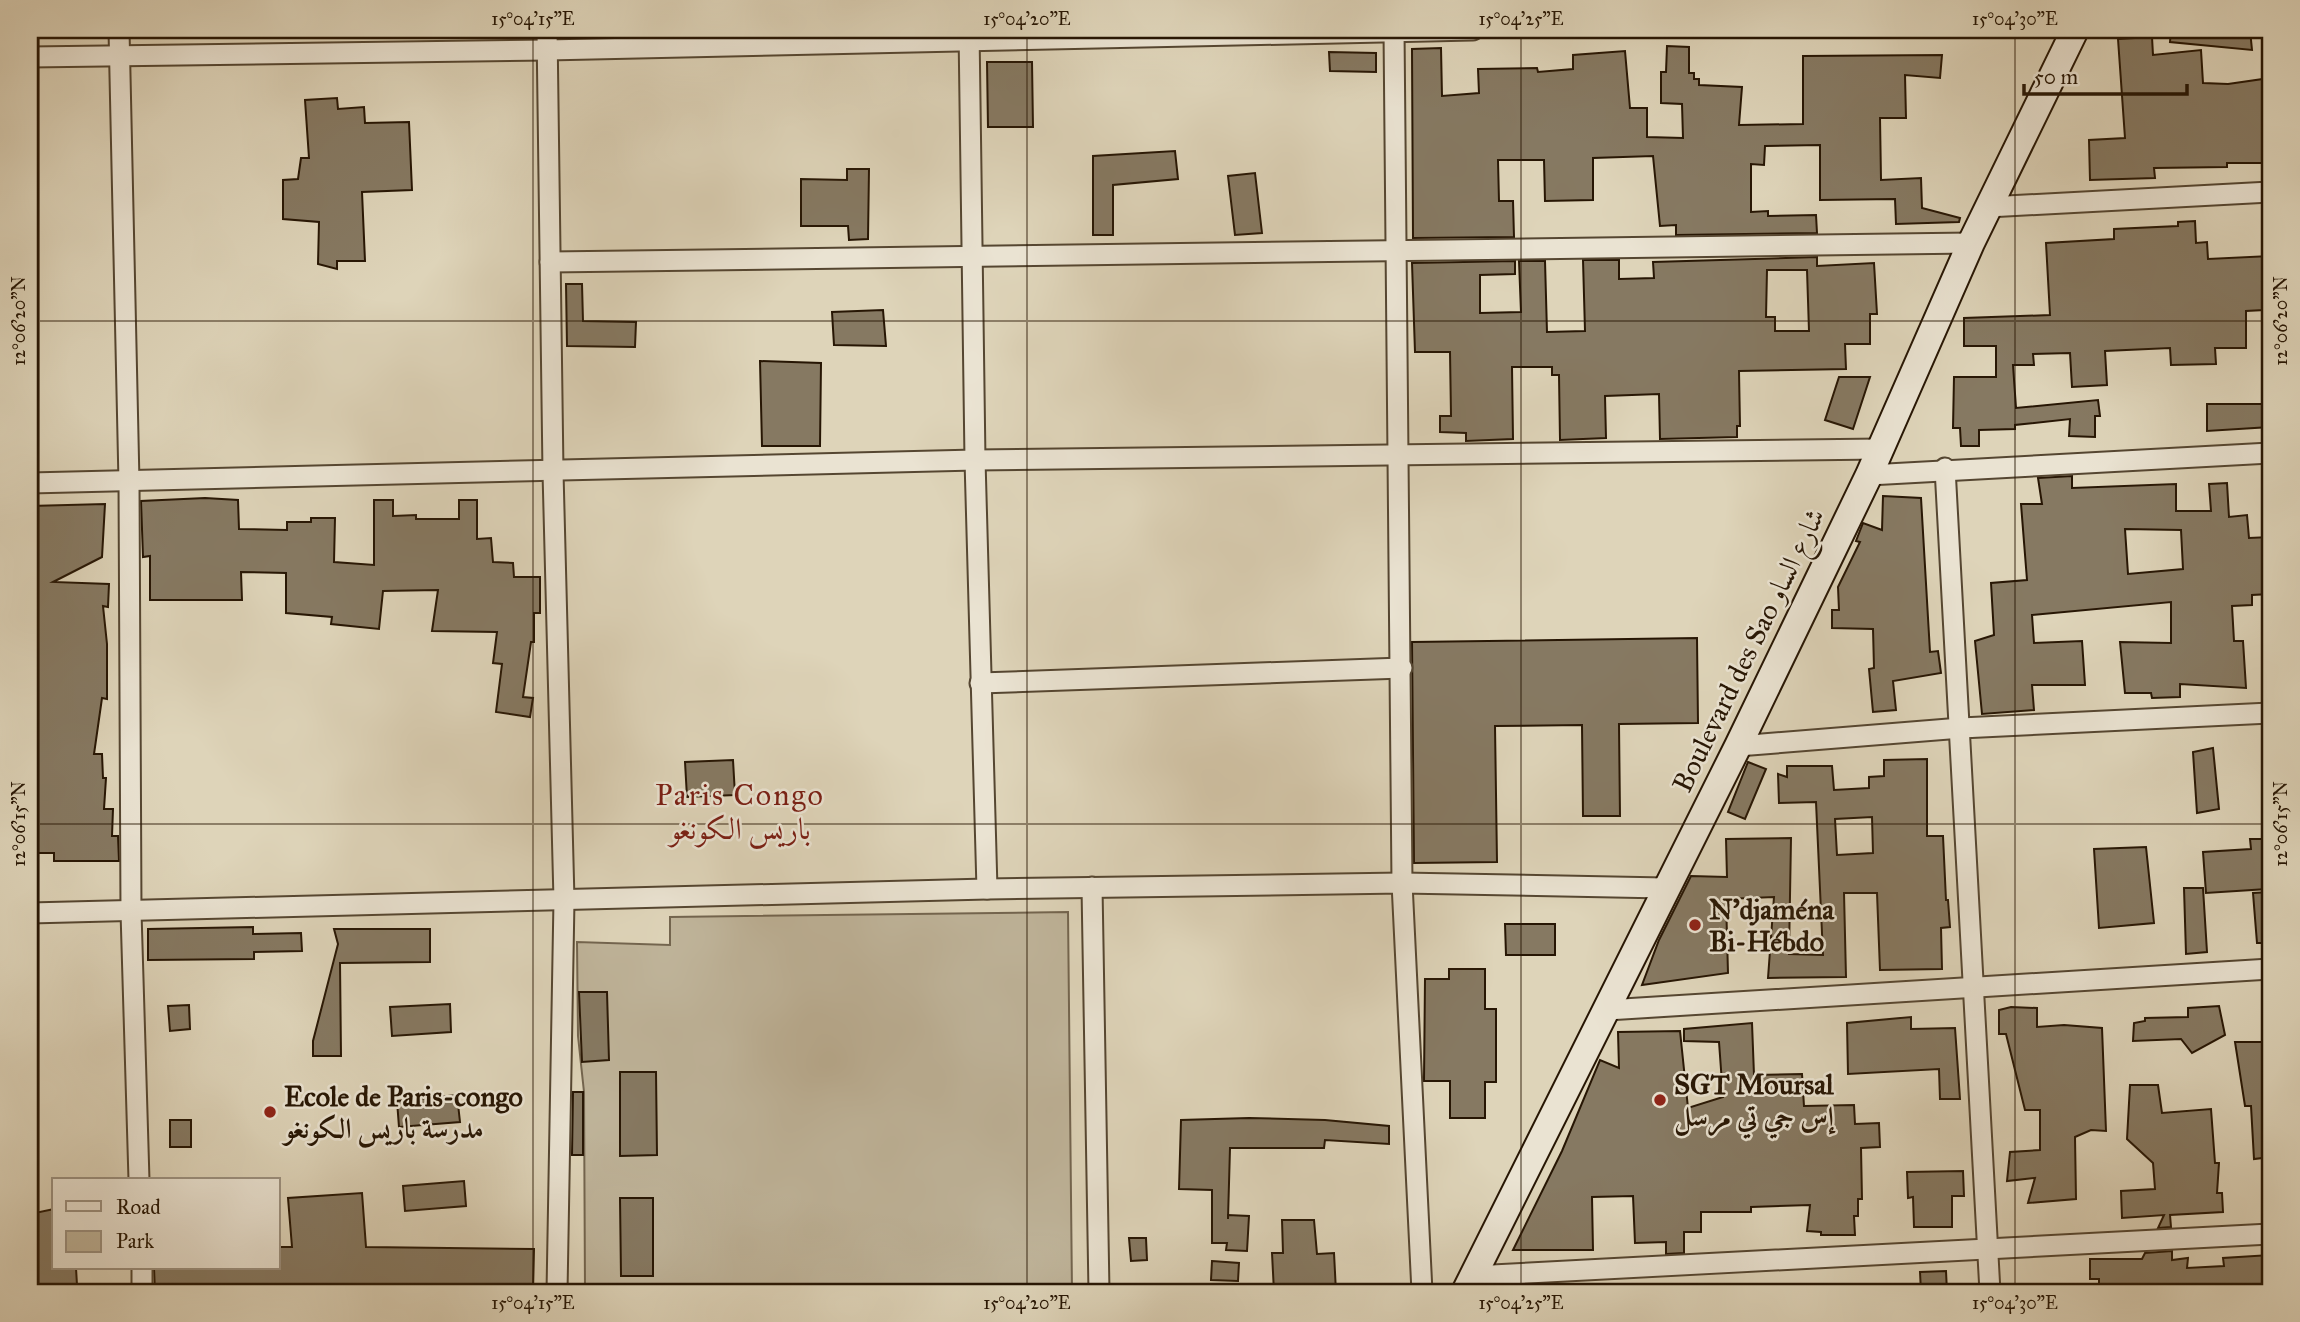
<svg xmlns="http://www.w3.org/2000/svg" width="2300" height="1322" font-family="'IM FELL Great Primer',Amiri,serif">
<rect width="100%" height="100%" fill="#ded4b9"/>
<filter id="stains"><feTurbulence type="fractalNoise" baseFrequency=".00286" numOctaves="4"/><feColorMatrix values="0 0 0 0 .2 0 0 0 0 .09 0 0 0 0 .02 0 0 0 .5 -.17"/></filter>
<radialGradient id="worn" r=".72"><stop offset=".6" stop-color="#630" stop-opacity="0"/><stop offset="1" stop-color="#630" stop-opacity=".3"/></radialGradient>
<path fill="#bfb49a" stroke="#73654f" stroke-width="2" d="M1068,912L1072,1292H585L584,1092L578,1036L577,942L670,945V917Z"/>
<g fill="#867962" stroke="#271604" stroke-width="2" fill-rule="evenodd">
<path d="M2171,30H2250L2252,50L2170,42Z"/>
<path d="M2152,37L2153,55L2201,50L2203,83L2228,84L2270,78V163H2227V167L2154,168L2155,178L2090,180L2089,140L2125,138L2118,39Z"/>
<path d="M1667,46L1689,47V73H1694V79H1699V85L1742,87L1739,125L1803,124V56L1942,55L1940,78L1905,75L1906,118H1880L1881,180L1921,178L1922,208L1960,218L1959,222L1896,224L1895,199L1820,200V145L1765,146L1764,165L1751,164V212L1768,211V216L1816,215L1817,233L1676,235V225L1660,226L1653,156L1593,158V200L1545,201L1544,160H1498L1499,201H1513L1514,237L1413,238L1412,49L1441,48L1442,96L1479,93L1478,69L1537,68L1538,72L1573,69V55L1625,51L1630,108H1647V137L1683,138L1682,104L1661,103V72H1666Z"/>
<path d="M1329,52L1376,53V72L1330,71Z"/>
<path d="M987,62H1032L1033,127H988Z"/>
<path d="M337,98L338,109L364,107L365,123L409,122L412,190L362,192L365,261H337V269L318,264L319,222L283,219V180L298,179L301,158H309L305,100Z"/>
<path d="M1175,151L1178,179L1113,185V235H1093V156Z"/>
<path d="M847,169H869L868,239L849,240L848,226H801V179L847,180Z"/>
<path d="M1255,173L1262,233L1235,235L1228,176Z"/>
<path d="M2195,221L2196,243L2207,242L2208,259L2270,256V282H2262L2264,310L2246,311V348H2215L2216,364L2171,365L2170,348L2105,351L2107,385L2072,387L2070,353L2033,354L2034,365H2013L2016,408L2098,400L2100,416H2095V437L2069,436L2070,419L2015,425V429L1979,430V446H1961L1960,428H1953L1954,377H1996V346H1964V318L2050,315L2046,243L2114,239V229L2178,226V222Z"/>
<path d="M1817,257V266L1874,263L1877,314H1870V344H1845L1846,369L1739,371L1740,426H1737V437L1660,439L1659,394L1605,396L1606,438L1560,440L1559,375H1552V367H1512L1513,439L1466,441V433L1440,432V416H1451L1450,352H1415L1412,263L1515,261V274L1480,275V313L1521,312L1519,261H1545L1547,332L1585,331L1583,260H1619V279L1654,278L1653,262ZM1767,270H1807L1809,331H1775V317H1766Z"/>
<path d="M566,284H582L583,321L636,322L635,347L567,346Z"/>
<path d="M883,310L886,346L834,345L832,312Z"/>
<path d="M760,361L821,363L820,446H762Z"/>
<path d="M1839,377H1870L1853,429L1825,420Z"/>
<path d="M2207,404H2270V427L2207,431Z"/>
<path d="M2072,476V488L2176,484V511H2211L2209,484L2227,483L2229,517L2247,515L2249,538L2270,537V594L2252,595V605L2232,606L2234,641H2243L2246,688L2180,684V697L2152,698L2151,693H2125L2120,642L2171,643V602L2032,615L2034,643L2082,641L2085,685H2032L2034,710L1982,714L1975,641L1994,635L1991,583L2027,580L2021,504H2042L2038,478ZM2125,529L2181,530L2183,569L2128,574Z"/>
<path d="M1883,496L1921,498L1930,652L1938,651L1941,673L1893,681L1896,710L1873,712L1869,669L1874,668L1873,629L1832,628V610H1839L1838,587L1860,542L1856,541L1863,523L1882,530Z"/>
<path d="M205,498L238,500L239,529L287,530V522H311V518H335L334,562L374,565V500H393V516L416,515V519H459V500H477V539L491,538L493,562L513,563L514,577H540V613H534V642H531L523,697L533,698L530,717L496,712L502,664L493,663L497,632L432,631L438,590L383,591L379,629L331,624L332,617L286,613V573L241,572L242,600H150V556L143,557L141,501Z"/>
<path d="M105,504L102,557L53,582L109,584L108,607L103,606L107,644V699L102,698L94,754H102L103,778H106L104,809H113L112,836H118L119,861H54V853H30V582H36L30,506Z"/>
<path d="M1697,638L1698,723L1619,724L1620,816H1583L1582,725L1495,726L1497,862L1414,863L1412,642Z"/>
<path d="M2213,748L2219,809L2197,813L2193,752Z"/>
<path d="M1927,759V836H1943L1946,900H1948L1950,927L1941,928L1942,969L1880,970L1877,893H1844L1846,977L1768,978L1774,897L1726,899L1728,973L1642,985L1659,940L1691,876L1727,877L1726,839L1791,838L1789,954L1823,955L1816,802L1779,803L1778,774L1787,777V766H1832L1834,790L1869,788V777L1884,776V760ZM1872,817L1873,853L1837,855L1835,819Z"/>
<path d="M733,760L735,795L687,797L685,762Z"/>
<path d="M1748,762L1766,769L1745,819L1728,812Z"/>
<path d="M2250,839H2270V856H2266L2267,889L2206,893L2203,852L2251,849Z"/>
<path d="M2146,847L2154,923L2099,928L2094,849Z"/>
<path d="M2184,888H2203L2207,952L2186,954Z"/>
<path d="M2270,892V943H2257L2253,893Z"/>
<path d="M1505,924H1555V955H1506Z"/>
<path d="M253,927V934L301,933L302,951L254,952V959L148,960V929Z"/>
<path d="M334,929H430V962L340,963L341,1056H313V1041L338,944Z"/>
<path d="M1449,969H1485V1009H1496V1082H1485V1118H1450V1081H1424L1425,979H1449Z"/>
<path d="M579,992H607L609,1060L582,1062Z"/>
<path d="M450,1004L451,1032L392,1036L390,1007Z"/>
<path d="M189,1005L190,1029L170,1031L168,1006Z"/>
<path d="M2219,1006L2225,1035L2192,1053L2181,1039L2133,1041L2134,1023L2145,1021V1018L2188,1017V1008Z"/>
<path d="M2011,1007L2037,1008V1027L2064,1025L2102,1028L2106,1131L2091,1130L2075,1137L2076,1199L2028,1203L2035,1178L2007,1181L2010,1152L2040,1150V1110H2025L2006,1034H1999V1010Z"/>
<path d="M1911,1017V1029L1955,1028L1960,1099H1940L1939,1069L1848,1074L1847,1023Z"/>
<path d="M1752,1023L1754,1075L1802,1074L1804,1106L1854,1105L1855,1124L1879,1123L1880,1147L1861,1148L1862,1199H1858V1216H1854L1855,1235H1821V1232L1807,1231L1810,1205L1751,1207V1212H1701V1232H1684V1253L1666,1254V1242L1635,1243L1633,1196L1592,1197L1593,1250H1513L1562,1151L1600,1060L1619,1068L1618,1032L1680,1031L1688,1108L1723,1097L1719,1042L1684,1041V1029Z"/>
<path d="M2235,1042H2270V1157L2254,1159L2251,1106H2245Z"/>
<path d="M620,1072H656L657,1155L620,1156Z"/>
<path d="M2130,1085H2158L2162,1113L2211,1109L2215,1163H2219L2217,1193H2222L2223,1212L2170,1215L2171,1227L2158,1228L2164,1215L2122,1218L2121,1191L2155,1189L2153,1163L2127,1139Z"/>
<path d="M573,1092H583V1155H572Z"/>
<path d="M457,1095L460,1122L399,1127L397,1101Z"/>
<path d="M1249,1118L1325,1120L1389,1126V1144L1325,1140L1324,1148H1230L1228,1219V1215L1249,1216L1247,1251L1226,1250L1227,1243H1212V1190L1179,1189L1181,1120Z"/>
<rect x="170" y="1120" width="21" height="27"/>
<path d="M1963,1171L1964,1196H1952V1227H1914L1913,1197L1908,1198L1907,1172Z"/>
<path d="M464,1181L466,1206L405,1211L403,1186Z"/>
<path d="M362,1193L366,1247L534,1249L533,1292H155L154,1268H278V1247H292L288,1198Z"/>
<path d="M620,1198H653V1276H621Z"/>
<path d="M54,1209V1268H76L77,1285L30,1286V1214Z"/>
<path d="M1282,1220H1314L1317,1254L1334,1253L1336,1292H1274L1272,1253H1283Z"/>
<path d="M1129,1238H1146L1147,1260L1131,1261Z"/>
<path d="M2172,1251V1260L2188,1258L2187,1268L2224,1266L2223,1258L2270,1255V1292H2121V1287H2099V1279H2090V1259H2142L2145,1253Z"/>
<path d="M1212,1261L1239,1263L1238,1281L1211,1280Z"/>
<path d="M1946,1271L1947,1292H1921L1920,1272Z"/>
</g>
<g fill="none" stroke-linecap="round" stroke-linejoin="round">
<defs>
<g id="street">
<path d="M119,30L129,482L131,912L139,1180"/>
<path d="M547,30L553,472L564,900L557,1292"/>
<path d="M969,30L975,460L987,889"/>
<path d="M1394,30L1402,883L1422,1292"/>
<path d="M30,57L547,50L1473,30"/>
<path d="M1988,207L2270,192"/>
<path d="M550,262L1971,243"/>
<path d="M1945,468L1990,1292"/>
<path d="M1869,475L2270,453"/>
<path d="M30,483L975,460L1880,449"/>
<path d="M980,683L1402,668"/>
<path d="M1738,746L1961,728L2270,713"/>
<path d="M1092,887L1099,1292"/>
<path d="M30,913L987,889L1402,883L1665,888"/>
<path d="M1607,1010L2270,969"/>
<path d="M142,1268V1292"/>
<path d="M1473,1276L2270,1234"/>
</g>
<path id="secondary" d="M1465,1292L1738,746L1869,475L1971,243L2075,30"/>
</defs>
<use href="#street" stroke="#554631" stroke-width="23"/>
<use href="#secondary" stroke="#271604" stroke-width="30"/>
<use href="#street" stroke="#eae3d2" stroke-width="19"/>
<use href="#secondary" stroke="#eae3d2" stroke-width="26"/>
</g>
<path fill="none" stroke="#271604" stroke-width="2" stroke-opacity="0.45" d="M39,30V1292M533,30V1292M1027,30V1292M1521,30V1292M2015,30V1292M30,321H2270M30,824H2270"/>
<g fill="#8f2418" stroke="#eae3d2" stroke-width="2.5">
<circle cx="1695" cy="925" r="7"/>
<circle cx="1660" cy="1100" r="7"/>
<circle cx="270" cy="1112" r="7"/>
</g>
<g text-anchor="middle" stroke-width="5" stroke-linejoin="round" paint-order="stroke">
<g font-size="28" fill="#271604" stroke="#eae3d2">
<text transform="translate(1748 650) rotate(-64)" y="10">Boulevard des Sao شارع الساو</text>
</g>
<g font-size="28" font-weight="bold" fill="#271604" stroke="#eae3d2" text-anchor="start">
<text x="1709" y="919">N'djaména<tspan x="1709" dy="32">Bi-Hébdo</tspan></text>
<text x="1674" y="1094">SGT Moursal<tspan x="1674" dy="32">إس جي تي مرسل</tspan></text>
<text x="284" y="1106">Ecole de Paris-congo<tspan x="284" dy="32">مدرسة باريس الكونغو</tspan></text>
</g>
<g font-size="30" letter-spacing="2" fill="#7a1f14" stroke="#eae3d2">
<text x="740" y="805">Paris Congo<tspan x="740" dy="34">باريس الكونغو</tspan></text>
</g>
</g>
<rect width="2300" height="1322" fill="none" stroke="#ded4b9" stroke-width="77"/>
<rect x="52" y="1178" width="228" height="91" fill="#eae3d2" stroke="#9c9180" stroke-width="2"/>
<rect x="66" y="1201" width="35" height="10" fill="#eae3d2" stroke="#9c9180" stroke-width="2"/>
<text x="116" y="1214" font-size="21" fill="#271604">Road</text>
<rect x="66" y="1231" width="35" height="21" fill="#bfb49a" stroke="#9c9180" stroke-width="2"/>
<text x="116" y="1248" font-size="21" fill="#271604">Park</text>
<path d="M2024 84v10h163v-10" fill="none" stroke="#271604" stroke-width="3.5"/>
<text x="2034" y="84" font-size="21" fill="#271604" stroke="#eae3d2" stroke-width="5" paint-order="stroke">50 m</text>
<rect x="38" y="38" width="2224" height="1246" fill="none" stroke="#271604" stroke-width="2.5"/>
<g font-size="18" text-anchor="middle" fill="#271604">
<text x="533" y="25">15°04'15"E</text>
<text x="1027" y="25">15°04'20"E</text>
<text x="1521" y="25">15°04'25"E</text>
<text x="2015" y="25">15°04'30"E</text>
<text transform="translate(19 321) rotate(-90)" y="6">12°06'20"N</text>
<text transform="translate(2281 321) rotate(-90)" y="6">12°06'20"N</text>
<text transform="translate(19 824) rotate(-90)" y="6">12°06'15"N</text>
<text transform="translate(2281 824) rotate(-90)" y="6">12°06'15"N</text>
<text x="533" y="1309">15°04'15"E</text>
<text x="1027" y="1309">15°04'20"E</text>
<text x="1521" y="1309">15°04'25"E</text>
<text x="2015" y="1309">15°04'30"E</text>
</g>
<rect width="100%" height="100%" filter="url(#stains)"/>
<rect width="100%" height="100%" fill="url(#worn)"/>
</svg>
